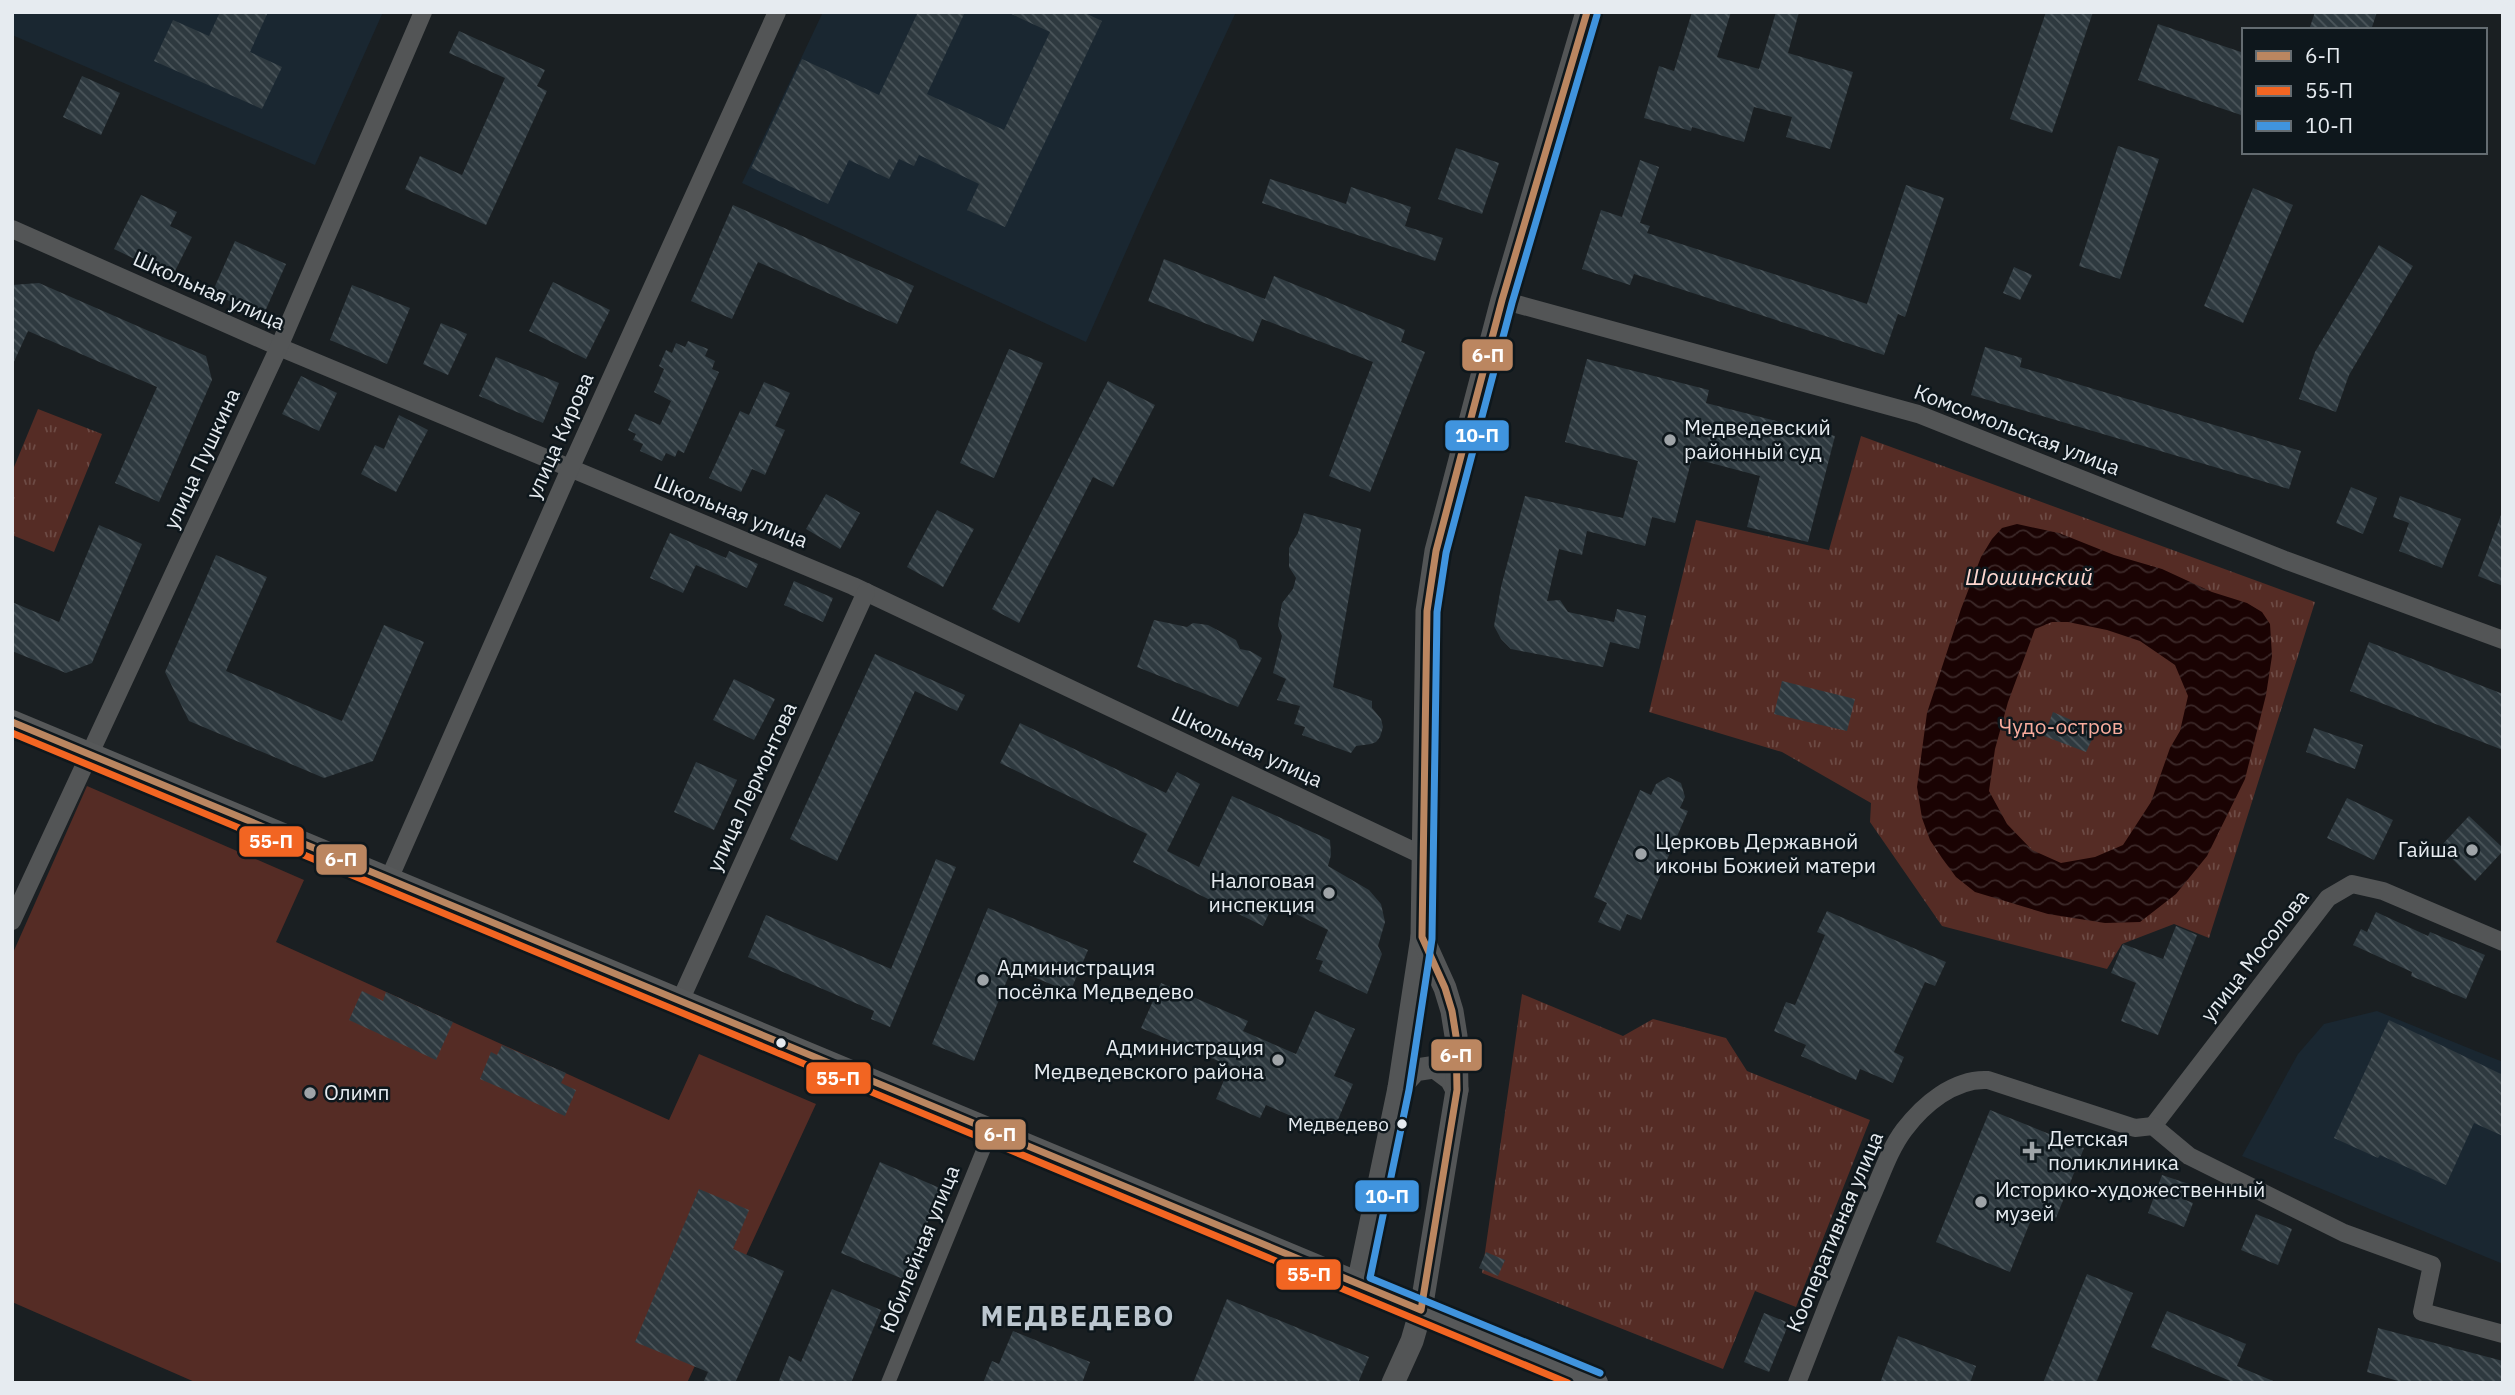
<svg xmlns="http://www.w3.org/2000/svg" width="2515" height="1395" font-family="'IBM Plex Sans',sans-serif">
<defs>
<pattern id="park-tufts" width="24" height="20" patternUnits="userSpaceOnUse" patternTransform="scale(1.75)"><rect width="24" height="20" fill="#552c25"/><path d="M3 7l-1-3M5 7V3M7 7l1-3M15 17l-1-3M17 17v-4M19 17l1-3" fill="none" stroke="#6d4b45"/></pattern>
<pattern id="water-waves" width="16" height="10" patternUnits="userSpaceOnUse" patternTransform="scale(1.75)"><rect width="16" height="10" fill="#1a0303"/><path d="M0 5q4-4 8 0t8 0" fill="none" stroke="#3b2828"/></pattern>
<pattern id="building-back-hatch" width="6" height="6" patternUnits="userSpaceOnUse" patternTransform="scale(1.75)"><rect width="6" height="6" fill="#2e393f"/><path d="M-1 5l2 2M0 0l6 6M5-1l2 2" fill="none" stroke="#4c565b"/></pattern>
</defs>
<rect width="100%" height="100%" fill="#1a1f22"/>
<g fill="#1a2731">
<path d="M12,12H383L315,165L12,35Z"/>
<path d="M823,12H1236L1143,213L1086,342L742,183Z"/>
<path d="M2377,1011L2503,1062V1264L2242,1156L2298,1054L2324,1024Z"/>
</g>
<path fill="#552c25" d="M87,786L304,880L276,942L669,1120L699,1054L816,1104L687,1383H197L12,1302V955Z"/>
<g fill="url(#park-tufts)">
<path d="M38,409L102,434L54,552L12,535V472Z"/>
<path d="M1861,436L2315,602L2209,938L2174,924L2122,944L2107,969L1942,926L1870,822L1871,803L1782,752L1649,712L1696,520L1829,550Z"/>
<path d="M1522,994L1623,1036L1653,1019L1726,1038L1747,1071L1870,1120L1796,1307L1755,1291L1723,1369L1482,1273Z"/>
</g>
<path fill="url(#water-waves)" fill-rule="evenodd" d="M2017,524L2059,533L2114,555L2162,569L2212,592L2247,603L2262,612L2270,624L2272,656L2266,695L2245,779L2207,856L2176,894L2140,922L2105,923L2048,914L1975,892L1956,877L1942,858L1930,840L1922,818L1917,787L1927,713L1961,609L1981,557L1992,539L2002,528ZM2052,622H2068L2107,630L2140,641L2175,665L2188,696L2180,731L2170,748L2151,802L2123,845L2095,857L2061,863L2032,850L2007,824L1989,791L1995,749L2008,702L2035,629Z"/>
<g fill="url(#building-back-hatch)">
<path d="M220,12H268L250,52L282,67L262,109L154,61L173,20L209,36Z"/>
<path d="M918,12H965L927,94L1004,130L1050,32L1007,12H1083L1102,21L1005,227L967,210L979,184L919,155L914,166L899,159L889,179L849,160L828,204L751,168L802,59L879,95Z"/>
<path d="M1692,12H1731L1717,57L1759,69L1776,12H1799L1788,53L1853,72L1830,149L1786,137L1792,117L1754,107L1744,142L1692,127L1691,131L1644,118L1659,66L1674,71Z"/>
<path d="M2046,12H2093L2052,133L2010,119Z"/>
<path d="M2315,12H2377L2371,30H2309Z"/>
<path d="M2158,24L2244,53V116L2138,80Z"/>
<path d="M459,31L545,70L537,86L547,91L486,225L405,189L420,156L462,175L505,78L449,53Z"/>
<path d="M82,76L120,93L101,135L63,117Z"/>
<path d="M2118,146L2159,159L2120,279L2079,266Z"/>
<path d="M1456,148L1499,163L1482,214L1438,199Z"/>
<path d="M1640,160L1659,167L1640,223L1650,226L1647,233L1867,304L1906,185L1944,198L1905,317L1898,314L1884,355L1634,274L1630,285L1582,269L1601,210L1622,217Z"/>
<path d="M1270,179L1346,204L1351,187L1411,207L1405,226L1443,238L1435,261L1262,203Z"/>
<path d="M2253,188L2293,205L2243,323L2204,306Z"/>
<path d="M141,195L177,212L170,226L192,237L172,277L114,249Z"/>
<path d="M733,205L914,286L897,324L758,262L732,319L691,301Z"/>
<path d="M235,241L286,264L263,316L212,293Z"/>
<path d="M2379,245L2413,266L2349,375L2336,412L2299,399L2315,352Z"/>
<path d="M1164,259L1265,299L1274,276L1405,330L1401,342L1425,352L1370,492L1329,476L1373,362L1262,319L1253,342L1148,301Z"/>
<path d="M2014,267L2032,275L2020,300L2003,293Z"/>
<path d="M553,282L610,310L586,359L529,331Z"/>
<path d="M39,283L206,356L212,380L159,502L115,483L157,387L28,331L12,366V285Z"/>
<path d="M352,285L410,308L387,364L330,340Z"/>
<path d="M441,323L467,334L448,375L423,364Z"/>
<path d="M688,341L708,349L705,356L715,361L712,369L719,372L684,453L678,450L675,457L666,453L662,461L640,451L643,444L633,440L636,434L628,430L635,414L660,425L671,401L654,392L664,369L659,366L666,350L672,353L676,343L685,347Z"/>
<path d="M1985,347L2022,358L2020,367L2301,451L2289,489L1971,395Z"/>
<path d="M1009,349L1043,363L994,478L960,463Z"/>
<path d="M496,357L559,383L543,423L479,396Z"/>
<path d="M1587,359L1709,390L1706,403L1835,436L1808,542L1747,527L1760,476L1692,458L1675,523L1652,517L1645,546L1587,531L1582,555L1559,549L1547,601L1560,600L1568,612L1614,622L1617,609L1646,616L1639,649L1610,642L1603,667L1511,649L1501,639L1494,626L1501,587L1525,496L1623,518L1638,461L1565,442Z"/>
<path d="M301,376L337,393L319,431L282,414Z"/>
<path d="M1108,381L1155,405L1113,487L1093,477L1019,623L992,609Z"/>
<path d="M764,382L790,393L775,426L785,430L765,475L752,469L741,492L709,478L740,411L749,415Z"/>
<path d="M399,415L428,430L396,492L361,474L375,445L384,449Z"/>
<path d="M2351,487L2377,498L2363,534L2336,523Z"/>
<path d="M826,494L860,513L840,549L806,529Z"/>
<path d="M2400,496L2461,519L2442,568L2399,551L2409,523L2393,517Z"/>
<path d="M937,510L974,529L943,587L907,567Z"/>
<path d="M1304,513L1361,529L1333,687L1372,701V708L1381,719L1383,727L1380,737L1376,742L1371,744L1356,746L1351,753L1302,735L1305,727L1294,724L1300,706L1277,700L1286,679L1273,673L1282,636L1278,625L1282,603L1293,589L1296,578L1289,567V548L1298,533Z"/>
<path d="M2501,515H2503V586L2478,576Z"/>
<path d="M99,525L142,544L92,663L66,673L12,651V602L59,622Z"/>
<path d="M670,533L726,558L729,551L758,564L747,588L696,565L683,593L650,578Z"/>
<path d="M216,555L267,577L226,671L342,721L384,625L424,642L373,761L324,778L189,721L165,672Z"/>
<path d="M794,581L833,598L823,622L784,605Z"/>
<path d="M1154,620L1187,627L1193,623L1208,625L1236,640L1240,649L1250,651L1262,658L1238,707L1137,667Z"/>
<path d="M2369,642L2503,694V750L2350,691Z"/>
<path d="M875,654L965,695L957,711L915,691L837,861L790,839Z"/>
<path d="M734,679L775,699L754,740L713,720Z"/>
<path d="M1782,681L1855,699L1847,731L1774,714Z"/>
<path d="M2053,712L2096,731L2086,752L2044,736Z"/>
<path d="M1020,723L1166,793L1177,772L1200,784L1167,851L1199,867L1232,796L1330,840L1331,855L1328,866L1369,890L1381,904L1385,922L1378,946L1382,954L1367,994L1319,971L1323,961L1316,959L1328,930L1274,903L1263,926L1133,862L1147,834L1000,763Z"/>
<path d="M2314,728L2363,745L2355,769L2306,752Z"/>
<path d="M696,762L737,780L714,830L674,812Z"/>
<path d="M1668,777L1681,783L1685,797L1680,808L1688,811L1641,920L1627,914L1620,931L1598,922L1607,903L1594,897L1640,790L1651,795L1656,784Z"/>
<path d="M2347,798L2393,820L2374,860L2327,838Z"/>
<path d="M2469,816L2503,848V851L2475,881L2440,847Z"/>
<path d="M936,859L956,867L890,1027L871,1019L874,1011L748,957L766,915L891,969Z"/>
<path d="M988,908L1088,950L1070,992L1012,968L974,1061L932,1044Z"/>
<path d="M1827,911L1946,962L1935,986L1925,982L1894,1052L1904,1057L1893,1083L1860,1069L1856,1080L1801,1056L1806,1045L1774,1031L1786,1002L1795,1005L1825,935L1817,932Z"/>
<path d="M2376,912L2428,936L2430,932L2485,955L2466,999L2411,976L2412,972L2353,945L2361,929L2367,932Z"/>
<path d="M2176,926L2197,935L2158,1035L2121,1021L2136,983L2111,973L2123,944L2163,959Z"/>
<path d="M1161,983L1248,1021L1243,1031L1296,1054L1315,1011L1355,1029L1334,1076L1353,1084L1332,1134L1266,1105L1260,1118L1216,1099L1230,1066L1141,1028Z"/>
<path d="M362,991L383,1001L386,992L453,1022L436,1060L349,1020Z"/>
<path d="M2389,1020L2503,1075V1136L2474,1123L2446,1185L2380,1155L2378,1158L2334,1138Z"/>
<path d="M502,1045L566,1073L561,1083L576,1090L565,1116L480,1079L491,1052L497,1055Z"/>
<path d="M1990,1110L2084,1148L2056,1218L2035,1210L2010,1272L1936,1242Z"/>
<path d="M880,1162L942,1189L903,1279L841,1253Z"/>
<path d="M2162,1175L2189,1184L2183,1199L2193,1203L2184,1227L2148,1213Z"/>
<path d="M699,1189L749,1210L733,1249L784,1271L735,1383H703L708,1372L635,1342Z"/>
<path d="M2256,1214L2292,1229L2278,1265L2241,1250Z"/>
<path d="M1486,1252L1505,1260L1498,1276L1479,1268Z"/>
<path d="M2087,1274L2133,1293L2096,1383H2043Z"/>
<path d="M832,1289L881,1310L851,1383H778L789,1356L801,1362Z"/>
<path d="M1227,1299L1369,1357L1358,1383H1193Z"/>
<path d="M2167,1311L2246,1344L2237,1366L2278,1383H2235L2151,1347Z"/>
<path d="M1764,1313L1789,1323L1769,1372L1744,1362Z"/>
<path d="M2378,1328L2503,1361V1383H2405L2367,1372Z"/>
<path d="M1013,1331L1090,1362L1082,1383H983L992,1361L999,1364Z"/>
<path d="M1898,1336L1976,1366L1970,1383H1880Z"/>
</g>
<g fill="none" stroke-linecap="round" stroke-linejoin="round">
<path stroke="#535556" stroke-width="14" d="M888,1383L991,1131"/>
<g stroke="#535556" stroke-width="18">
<path d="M12,229L279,347L853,586L1422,855"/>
<path d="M1502,300L1918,414L2285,560L2503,640"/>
<path d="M389,879L570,469L777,12"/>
<path d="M12,921L279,347L423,12"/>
<path d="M680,1001L866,592"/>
<path d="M2153,1126L2328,898L2352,884L2383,891L2503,942"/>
<path d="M1797,1383C1821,1321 1845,1259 1871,1198C1881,1176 1889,1150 1904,1130C1923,1105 1954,1078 1988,1080L2135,1128L2153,1126L2189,1156L2344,1233L2432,1265L2422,1312L2503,1334"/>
</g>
<g stroke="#535556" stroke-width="23">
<path d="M1399,1088L1415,1070L1435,1067L1451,1079L1457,1090"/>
<path d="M1358,1284L1399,1088L1422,937L1427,611L1436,551L1502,300L1587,12"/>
<path d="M1393,1383L1412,1341L1421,1310L1457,1090L1456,1036L1452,1011L1445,988L1422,937"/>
</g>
<path stroke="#565859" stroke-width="24" d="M12,722L1596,1383"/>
<defs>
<path id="bus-1" d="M12,722L1421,1310L1457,1090L1456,1036L1452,1011L1445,988L1422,937L1427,611L1436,551L1502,300L1587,12"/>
<path id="bus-2" d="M12,733L1568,1383"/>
<path id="bus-3" d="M1597,15L1512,303L1446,553L1437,612L1432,939L1409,1090L1370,1278L1600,1373"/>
</defs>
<use href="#bus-1" stroke="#0e171c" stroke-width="12"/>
<use href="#bus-2" stroke="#0e171c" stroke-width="12"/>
<use href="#bus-3" stroke="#0e171c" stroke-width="12"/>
<use href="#bus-1" stroke="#bb8660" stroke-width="7"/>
<use href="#bus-2" stroke="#f26522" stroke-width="7"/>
<use href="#bus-3" stroke="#4094de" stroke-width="7"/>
</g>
<g fill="#9fa4a8" stroke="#0e171c" stroke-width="2.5">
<circle cx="1670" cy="440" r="7"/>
<circle cx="2472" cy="850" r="7"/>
<circle cx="1641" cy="854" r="7"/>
<circle cx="1329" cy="893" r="7"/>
<circle cx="983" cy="980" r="7"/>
<circle cx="1278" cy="1060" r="7"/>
<circle cx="310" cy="1093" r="7"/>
<path d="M2028.5 1140.5h7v7h7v7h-7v7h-7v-7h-7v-7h7z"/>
<circle cx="1981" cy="1202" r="7"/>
</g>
<g fill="#e6ebf0" stroke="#0e171c" stroke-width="2.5">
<circle cx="781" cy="1043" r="6"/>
<circle cx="1402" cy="1124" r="6"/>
</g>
<g text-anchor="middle" stroke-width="5" stroke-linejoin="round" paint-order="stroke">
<g font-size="19" fill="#e6ebf0" stroke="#0e171c" text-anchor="end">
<text x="1389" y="1131">Медведево</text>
</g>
<g font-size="21" fill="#e6ebf0" stroke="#0e171c">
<text transform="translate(209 291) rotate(24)" y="7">Школьная улица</text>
<text transform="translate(2017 430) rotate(21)" y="7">Комсомольская улица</text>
<text transform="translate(560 436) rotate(-66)" y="7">улица Кирова</text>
<text transform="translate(202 459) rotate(-65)" y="7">улица Пушкина</text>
<text transform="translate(731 511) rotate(22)" y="7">Школьная улица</text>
<text transform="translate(1247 747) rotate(25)" y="7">Школьная улица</text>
<text transform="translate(752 787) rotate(-65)" y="7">улица Лермонтова</text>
<text transform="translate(2255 956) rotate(-52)" y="7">улица Мосолова</text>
<text transform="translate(1835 1232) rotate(-67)" y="7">Кооперативная улица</text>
<text transform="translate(920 1249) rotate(-68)" y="7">Юбилейная улица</text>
</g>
<g font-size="21" fill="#e6ebf0" stroke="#0e171c" text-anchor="start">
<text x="1684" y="435">Медведевский<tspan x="1684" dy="24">районный суд</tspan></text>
<text x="1655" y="849">Церковь Державной<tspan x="1655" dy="24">иконы Божией матери</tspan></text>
<text x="2458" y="857" text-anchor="end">Гайша</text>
<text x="1315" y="888" text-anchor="end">Налоговая<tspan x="1315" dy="24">инспекция</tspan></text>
<text x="997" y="975">Администрация<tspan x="997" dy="24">посёлка Медведево</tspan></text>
<text x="1264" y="1055" text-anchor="end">Администрация<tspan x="1264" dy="24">Медведевского района</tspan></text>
<text x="324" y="1100">Олимп</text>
<text x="2048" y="1146">Детская<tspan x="2048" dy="24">поликлиника</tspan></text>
<text x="1995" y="1197">Историко-художественный<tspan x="1995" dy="24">музей</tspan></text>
</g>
<g font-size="21" fill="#f9ac9d" stroke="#0e171c">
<text x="2061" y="734">Чудо-остров</text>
</g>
<g font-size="23" font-style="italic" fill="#ffd7cf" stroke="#0e171c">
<text x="2029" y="585">Шошинский</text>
</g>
<g font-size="28" font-weight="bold" letter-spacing="2" fill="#bbc6cf" stroke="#0e171c">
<text x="1078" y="1326">МЕДВЕДЕВО</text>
</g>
</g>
<g stroke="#0e171c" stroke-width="2.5">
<rect x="1461" y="338" width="53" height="34" rx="7" fill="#bb8660"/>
<rect x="1444" y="419" width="66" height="33" rx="7" fill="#4094de"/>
<rect x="238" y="825" width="67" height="33" rx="7" fill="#f26522"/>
<rect x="315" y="843" width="53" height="33" rx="7" fill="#bb8660"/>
<rect x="1430" y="1038" width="53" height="34" rx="7" fill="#bb8660"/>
<rect x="805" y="1061" width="67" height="34" rx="7" fill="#f26522"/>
<rect x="974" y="1118" width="53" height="33" rx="7" fill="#bb8660"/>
<rect x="1354" y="1179" width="66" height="34" rx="7" fill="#4094de"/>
<rect x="1275" y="1258" width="67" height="33" rx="7" fill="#f26522"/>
</g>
<g font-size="19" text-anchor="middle" font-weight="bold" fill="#fff">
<text x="1488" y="362">6-П</text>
<text x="1477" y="442">10-П</text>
<text x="271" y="848">55-П</text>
<text x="341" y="866">6-П</text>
<text x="1456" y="1062">6-П</text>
<text x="838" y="1085">55-П</text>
<text x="1000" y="1141">6-П</text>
<text x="1387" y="1203">10-П</text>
<text x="1309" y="1281">55-П</text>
</g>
<rect width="2515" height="1395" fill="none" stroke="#e6ebf0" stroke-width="28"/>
<rect x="2242" y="28" width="245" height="126" fill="#0e171c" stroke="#646c71" stroke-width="2"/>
<rect x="2256" y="51" width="35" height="10" fill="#bb8660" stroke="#646c71" stroke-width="2"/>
<text x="2305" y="63" font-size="21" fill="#e6ebf0">6-П</text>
<rect x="2256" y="86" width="35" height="10" fill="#f26522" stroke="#646c71" stroke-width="2"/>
<text x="2305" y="98" font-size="21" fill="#e6ebf0">55-П</text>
<rect x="2256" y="121" width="35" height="10" fill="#4094de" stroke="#646c71" stroke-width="2"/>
<text x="2305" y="133" font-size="21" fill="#e6ebf0">10-П</text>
</svg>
